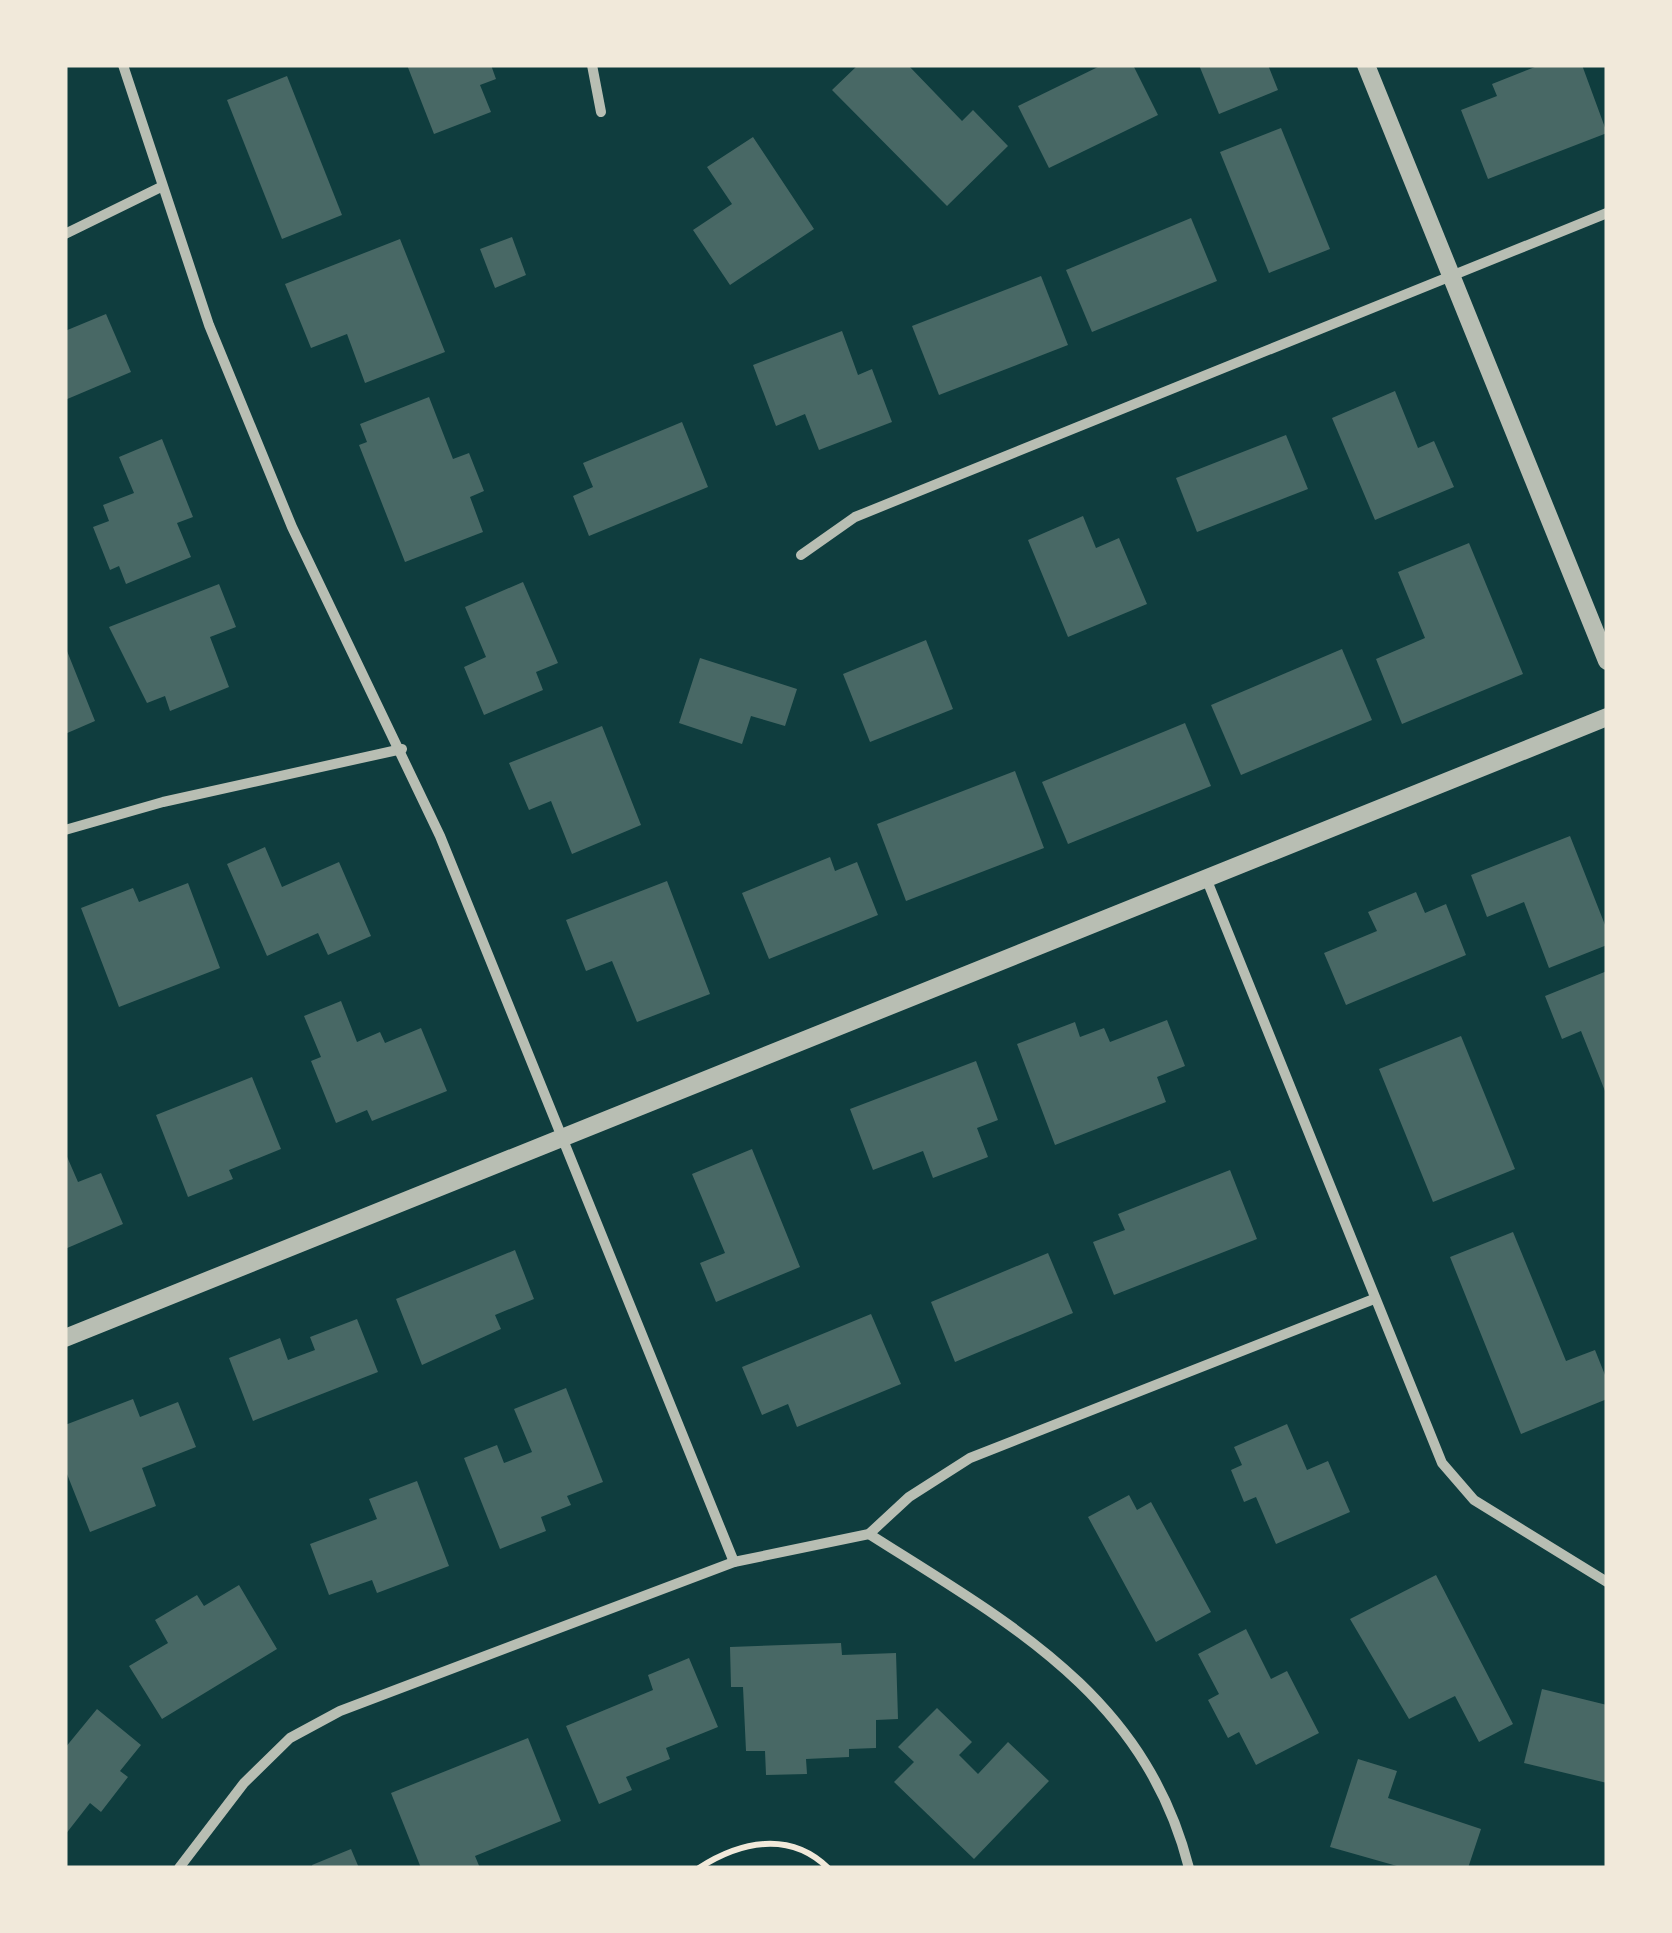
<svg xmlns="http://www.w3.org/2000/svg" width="1672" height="1933" font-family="'Noto Sans',sans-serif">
<rect width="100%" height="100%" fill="#0f3d3e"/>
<g fill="#486865">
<path d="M407,65H491L496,79L480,85L491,112L434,134Z"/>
<path d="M858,65H908L962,121L973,110L1008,146L947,206L832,90Z"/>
<path d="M1102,65H1133L1158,115L1049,168L1018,106Z"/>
<path d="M1199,65H1268L1278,90L1219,114Z"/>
<path d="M1540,65H1582L1607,133L1488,179L1461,110L1497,96L1492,84Z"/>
<path d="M287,76L342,215L282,239L227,100Z"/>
<path d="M1281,128L1330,249L1269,273L1220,152Z"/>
<path d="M753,137L814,229L730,285L693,230L732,204L707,167Z"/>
<path d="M1191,218L1217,281L1092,332L1066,270Z"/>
<path d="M512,237L526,275L495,288L480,249Z"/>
<path d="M400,239L445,352L365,383L347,334L311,348L285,284Z"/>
<path d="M1041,276L1068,345L939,395L912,326Z"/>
<path d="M106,314L131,372L65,400V331Z"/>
<path d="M842,331L858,375L872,369L892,422L819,450L805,414L776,426L753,365Z"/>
<path d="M1395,391L1418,448L1434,441L1454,487L1375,520L1332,418Z"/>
<path d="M429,397L453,459L469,453L484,491L470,497L483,532L405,562L359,445L367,442L360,424Z"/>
<path d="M682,422L708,487L589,536L573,496L593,487L583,463Z"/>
<path d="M1286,435L1308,489L1197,532L1176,478Z"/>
<path d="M162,439L193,517L177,523L191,557L126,584L119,566L110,570L93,527L109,521L103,505L134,493L119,457Z"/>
<path d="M1083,516L1096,548L1119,538L1147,604L1068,637L1028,540Z"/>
<path d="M1469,543L1523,674L1402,724L1376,659L1425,638L1398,572Z"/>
<path d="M523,582L558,663L536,672L543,690L484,715L464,667L486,657L465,607Z"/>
<path d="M219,584L236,627L210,637L229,687L170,711L165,696L147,703L109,627Z"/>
<path d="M926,640L953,709L870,742L843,674Z"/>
<path d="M65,646L95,721L65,734Z"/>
<path d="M1342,649L1372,720L1241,775L1211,705Z"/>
<path d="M700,658L797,689L785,726L751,716L742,744L679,723Z"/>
<path d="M1185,723L1211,786L1068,844L1042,782Z"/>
<path d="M602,726L641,825L572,854L551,801L529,810L509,763Z"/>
<path d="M1015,771L1044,848L906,901L877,824Z"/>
<path d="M1570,836L1607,930V945L1549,968L1524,902L1487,917L1471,875Z"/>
<path d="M265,847L282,887L339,862L371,936L328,955L318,933L267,956L227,864Z"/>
<path d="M830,857L835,871L857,862L878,915L769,959L742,893Z"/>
<path d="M667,881L710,994L637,1022L612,961L586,971L566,920Z"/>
<path d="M188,883L220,968L119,1007L81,908L133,888L139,902Z"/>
<path d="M1416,892L1425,913L1446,904L1466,955L1346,1005L1324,953L1377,931L1368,912Z"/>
<path d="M1607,971V1096L1581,1031L1562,1039L1545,996Z"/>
<path d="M341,1001L357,1042L380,1032L385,1043L421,1028L447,1091L372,1121L367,1110L336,1123L311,1061L321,1057L304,1016Z"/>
<path d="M1167,1020L1185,1066L1157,1077L1166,1102L1055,1145L1017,1044L1075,1022L1080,1037L1104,1028L1110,1042Z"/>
<path d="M1461,1036L1515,1169L1433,1202L1379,1069Z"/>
<path d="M976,1061L998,1120L977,1128L988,1157L933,1178L923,1151L873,1170L850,1109Z"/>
<path d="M252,1077L281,1149L229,1170L233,1179L188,1197L156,1115Z"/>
<path d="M752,1149L800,1267L716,1302L700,1263L725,1253L692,1174Z"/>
<path d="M65,1152L78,1182L101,1173L123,1224L65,1249Z"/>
<path d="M1230,1170L1257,1239L1114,1295L1093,1242L1125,1230L1118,1214Z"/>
<path d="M1513,1232L1566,1361L1595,1350L1607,1380V1399L1521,1434L1450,1257Z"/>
<path d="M515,1250L534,1299L495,1315L501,1329L422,1365L396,1299Z"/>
<path d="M1048,1253L1073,1313L955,1362L931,1302Z"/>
<path d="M871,1314L901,1384L797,1427L788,1404L762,1415L742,1367Z"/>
<path d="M357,1319L378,1372L253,1421L229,1358L280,1338L288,1360L315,1350L310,1337Z"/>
<path d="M566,1388L603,1482L567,1496L571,1505L541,1517L546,1531L500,1549L464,1458L497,1445L504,1463L532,1452L514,1409Z"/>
<path d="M133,1399L140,1417L178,1402L196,1447L142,1468L156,1506L90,1532L65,1469V1425Z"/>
<path d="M1287,1424L1307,1470L1328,1461L1350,1512L1276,1544L1256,1497L1244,1502L1231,1470L1242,1465L1234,1447Z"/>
<path d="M417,1481L449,1566L377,1593L372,1580L329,1595L310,1544L377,1519L369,1499Z"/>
<path d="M1129,1495L1137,1510L1151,1502L1211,1612L1156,1642L1088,1517Z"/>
<path d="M1436,1575L1513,1724L1479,1742L1455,1696L1409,1719L1350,1619Z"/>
<path d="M239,1585L277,1649L162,1719L129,1666L168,1643L155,1620L197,1595L204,1606Z"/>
<path d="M1246,1629L1271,1679L1287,1671L1319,1733L1256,1765L1239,1732L1228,1738L1208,1700L1219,1694L1198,1654Z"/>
<path d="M841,1643L842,1655L896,1653L898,1719L876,1720V1748L849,1749V1757L806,1759L807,1774L766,1775L765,1751H746L743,1687H731L730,1647Z"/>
<path d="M689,1658L718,1727L666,1748L670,1759L626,1777L632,1790L599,1804L566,1726L653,1690L648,1675Z"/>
<path d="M1542,1689L1607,1705V1783L1524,1763Z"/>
<path d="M937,1708L972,1742L959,1755L978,1774L1008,1742L1049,1781L974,1859L894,1782L914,1762L898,1747Z"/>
<path d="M97,1709L141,1745L120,1771L128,1777L101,1812L90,1803L65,1835V1748Z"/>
<path d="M528,1738L561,1821L475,1856L480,1868H421L391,1793Z"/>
<path d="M1358,1759L1397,1771L1388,1798L1481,1829L1468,1868H1404L1330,1847Z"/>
<path d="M351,1849L359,1868H313L312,1865Z"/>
</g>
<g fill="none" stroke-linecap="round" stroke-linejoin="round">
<path stroke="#f1e9da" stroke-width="6" d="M699,1868C741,1841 790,1831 828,1868"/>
<g stroke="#b8beb3" stroke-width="10">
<path d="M123,65L209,325L292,527L440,836L734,1562"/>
<path d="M592,65L601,112"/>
<path d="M65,234L161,187"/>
<path d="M801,555L855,517L1607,213"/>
<path d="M65,830L163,802L402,749"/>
<path d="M1206,878L1442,1463L1474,1500L1607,1582"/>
<path d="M869,1534C1009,1623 1145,1695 1189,1868"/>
<path d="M179,1868L244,1783L290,1738L340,1711L734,1562L869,1534L909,1497L970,1458L1374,1299"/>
</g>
<g stroke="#b8beb3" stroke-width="18">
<path d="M1366,65L1607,661"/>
<path d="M65,1338L1607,717"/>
</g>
</g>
<rect width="1672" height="1933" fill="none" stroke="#f1e9da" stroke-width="135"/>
</svg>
